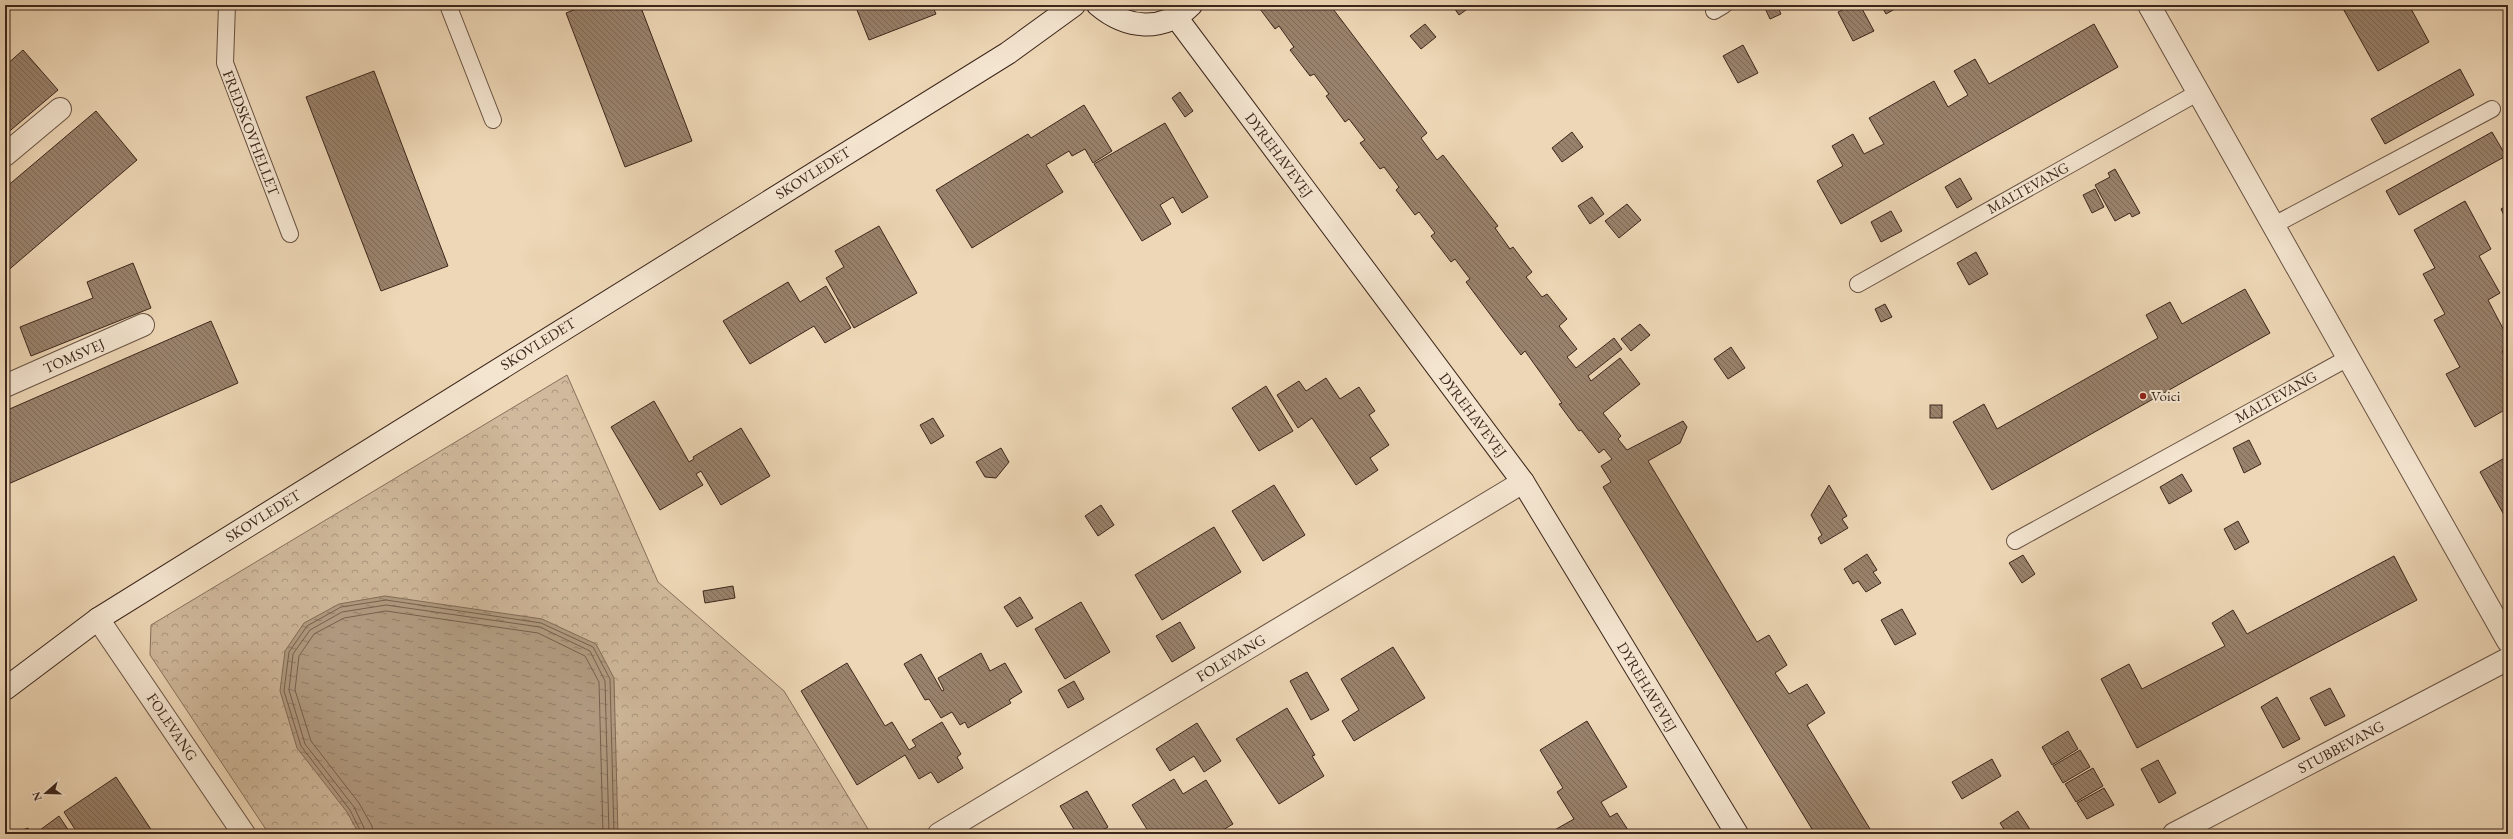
<svg xmlns="http://www.w3.org/2000/svg" width="2513" height="839" font-family="'EB Garamond',serif">
<defs>
<pattern id="park-crowns" width="20" height="18" patternUnits="userSpaceOnUse"><rect width="20" height="18" fill="#d0b99c"/><path d="M2 6a3 3 0 1 1 6 0M12 15a3 3 0 1 1 6 0" fill="none" stroke="#aa967e"/></pattern>
<pattern id="water-ripples" width="26" height="14" patternUnits="userSpaceOnUse"><rect width="26" height="14" fill="#b19b81"/><path d="M2 4q2-2 4 0t4 0M15 11q2-2 4 0t4 0" fill="none" stroke="#917e69"/></pattern>
<pattern id="building-back-hatch" width="6" height="6" patternUnits="userSpaceOnUse"><rect width="6" height="6" fill="#99826c"/><path d="M-1 5l2 2M0 0l6 6M5-1l2 2" fill="none" stroke="#7e6a58"/></pattern>
</defs>
<rect width="100%" height="100%" fill="#eed7b6"/>
<filter id="stains"><feTurbulence type="fractalNoise" baseFrequency=".005" numOctaves="4"/><feColorMatrix values="0 0 0 0 .2 0 0 0 0 .09 0 0 0 0 .02 0 0 0 .5 -.17"/></filter>
<radialGradient id="worn" r=".72"><stop offset=".6" stop-color="#630" stop-opacity="0"/><stop offset="1" stop-color="#630" stop-opacity=".3"/></radialGradient>
<path fill="url(#park-crowns)" stroke="#86705c" d="M567,375L658,582L784,691L871,834H269L150,655L151,625Z"/>
<path fill="url(#water-ripples)" stroke="#826c58" d="M385,596L542,619L596,644L614,678L618,834H359L347,812L297,748L280,691L285,651L304,623L339,604Z"/>
<g fill="none" stroke-linecap="round" stroke-linejoin="round">
<g stroke="#76604e" stroke-width="1">
<path d="M362,834L350,810L301,746L284,691L289,652L307,626L341,607L386,600L541,623L593,647L610,679L614,834"/>
<path d="M367,834L354,807L305,744L289,690L293,654L310,630L342,612L386,605L540,627L590,651L605,681L609,834"/>
<path d="M373,834L372,826L359,803L311,741L295,690L299,656L314,634L344,618L386,611L538,633L585,656L599,682L603,834"/>
</g>
</g>
<g fill="url(#building-back-hatch)" stroke="#3c261b">
<path d="M586,5H640L692,141L625,167L566,13Z"/>
<path d="M855,5H932L936,14L869,40Z"/>
<path d="M1257,5H1330L1427,133L1421,138L1437,160L1443,155L1498,226L1495,228L1510,249L1513,247L1532,272L1526,277L1542,297L1547,294L1567,319L1559,326L1577,349L1567,357L1576,368L1614,338L1622,349L1588,376L1591,381L1620,358L1640,384L1603,413L1621,436L1618,439L1627,450L1683,421L1687,427L1680,443L1648,461L1757,642L1769,635L1787,665L1775,673L1789,694L1807,684L1825,713L1807,725L1873,834H1815L1603,487L1611,482L1601,466L1612,459L1604,449L1599,453L1581,430L1579,431L1559,404L1562,403L1525,351L1521,355L1501,329L1466,282L1470,279L1455,259L1451,262L1431,236L1435,233L1419,212L1415,215L1396,190L1399,187L1384,167L1380,169L1360,143L1365,140L1349,119L1345,122L1326,96L1329,94L1314,74L1310,76L1290,50L1294,47L1279,26L1275,29Z"/>
<path d="M1452,5H1473L1459,15Z"/>
<path d="M1767,5H1777L1781,14L1770,19L1764,6Z"/>
<path d="M1853,5H1860L1874,31L1853,41L1838,12Z"/>
<path d="M1881,5H1902L1886,14Z"/>
<path d="M2341,5H2409L2429,42L2378,71Z"/>
<path d="M1425,24L1436,37L1421,49L1410,36Z"/>
<path d="M2094,24L2118,67L1841,224L1817,181L1843,166L1832,146L1853,134L1864,154L1884,144L1869,118L1934,81L1948,107L1968,95L1954,71L1975,59L1989,84Z"/>
<path d="M1743,45L1758,73L1738,83L1723,56Z"/>
<path d="M23,50L58,90L5,135V66Z"/>
<path d="M2460,69L2474,95L2385,144L2371,119Z"/>
<path d="M374,71L448,266L381,291L306,97Z"/>
<path d="M1180,92L1193,111L1185,117L1172,98Z"/>
<path d="M1084,105L1112,151L1093,163L1085,149L1072,156L1069,151L1046,165L1063,192L972,248L936,190L1028,134L1031,138Z"/>
<path d="M96,111L137,160L5,273V188Z"/>
<path d="M1165,123L1208,197L1182,213L1173,197L1160,205L1171,224L1142,241L1094,164Z"/>
<path d="M1572,132L1583,147L1562,162L1552,148Z"/>
<path d="M2492,132L2506,156L2399,215L2386,191Z"/>
<path d="M2115,169L2140,213L2132,217L2130,213L2115,221L2095,185L2110,177L2108,173Z"/>
<path d="M1960,178L1972,199L1957,208L1945,187Z"/>
<path d="M2095,189L2104,207L2092,213L2083,195Z"/>
<path d="M1592,197L1604,214L1590,224L1578,206Z"/>
<path d="M2465,201L2491,249L2479,256L2500,293L2488,300L2508,338V348L2502,351L2508,362V408L2475,427L2446,374L2460,367L2434,320L2445,314L2423,274L2435,268L2414,230Z"/>
<path d="M1627,204L1641,220L1619,238L1605,221Z"/>
<path d="M2508,205V224L2501,209Z"/>
<path d="M1891,211L1902,231L1881,242L1871,222Z"/>
<path d="M879,226L917,293L854,328L826,278L844,267L835,251Z"/>
<path d="M1976,252L1988,274L1969,285L1957,263Z"/>
<path d="M133,263L151,308L31,356L20,327L93,298L87,282Z"/>
<path d="M788,282L800,302L826,286L851,328L825,343L814,326L750,364L723,321Z"/>
<path d="M2245,289L2270,333L1992,490L1953,422L1984,404L1997,429L2158,338L2146,315L2170,302L2182,324Z"/>
<path d="M1885,304L1892,317L1881,322L1875,309Z"/>
<path d="M211,321L238,383L6,485L5,411Z"/>
<path d="M1640,324L1650,335L1631,351L1621,339Z"/>
<path d="M1731,347L1745,368L1728,379L1714,359Z"/>
<path d="M1326,378L1340,399L1359,387L1375,411L1369,415L1389,445L1370,458L1378,470L1356,485L1312,418L1298,428L1277,395L1299,381L1306,391Z"/>
<path d="M1266,386L1293,431L1259,451L1232,408Z"/>
<path d="M654,401L689,462L694,459L693,457L741,428L770,476L721,505L701,471L696,474L703,485L660,510L611,427Z"/>
<rect x="1930" y="405" width="12" height="13"/>
<path d="M933,418L944,436L931,444L920,425Z"/>
<path d="M2249,440L2261,464L2244,473L2233,448Z"/>
<path d="M1001,448L1009,462L996,478L985,477L976,462Z"/>
<path d="M2508,456V522L2480,472Z"/>
<path d="M2182,474L2192,491L2169,504L2160,487Z"/>
<path d="M1274,485L1305,535L1263,561L1232,511Z"/>
<path d="M1829,485L1847,516L1842,519L1848,528L1821,544L1818,538L1822,535L1811,515Z"/>
<path d="M1101,505L1114,525L1098,536L1085,516Z"/>
<path d="M2238,521L2249,542L2235,550L2224,529Z"/>
<path d="M1214,527L1241,572L1162,620L1135,575Z"/>
<path d="M1867,554L1877,570L1873,572L1881,583L1866,592L1858,581L1853,584L1844,569Z"/>
<path d="M2023,555L2035,574L2022,583L2009,563Z"/>
<path d="M2394,556L2417,600L2137,748L2101,679L2129,664L2142,689L2225,646L2212,623L2233,610L2247,634Z"/>
<path d="M733,586L735,598L705,603L703,591Z"/>
<path d="M1020,597L1033,618L1017,627L1004,607Z"/>
<path d="M1081,602L1110,652L1065,679L1035,629Z"/>
<path d="M1902,609L1916,634L1895,645L1881,620Z"/>
<path d="M1180,622L1195,648L1172,662L1156,636Z"/>
<path d="M1393,647L1425,698L1354,741L1342,721L1359,710L1341,679Z"/>
<path d="M981,653L990,671L1005,663L1022,692L1009,700L1011,703L968,728L965,722L960,725L952,712L941,718L929,699L925,700L904,664L921,654L942,691L944,690L938,678Z"/>
<path d="M847,663L885,726L892,722L909,750L916,746L912,740L942,722L961,754L957,757L963,768L938,783L931,772L919,779L905,755L857,785L801,691Z"/>
<path d="M1307,672L1329,710L1311,720L1290,681Z"/>
<path d="M1074,681L1084,699L1068,708L1058,690Z"/>
<path d="M2330,688L2345,716L2325,726L2310,698Z"/>
<path d="M2277,697L2300,739L2283,748L2261,707Z"/>
<path d="M1287,708L1315,755L1312,756L1324,776L1279,804L1236,739Z"/>
<path d="M1587,721L1627,787L1601,802L1610,817L1617,813L1630,833L1628,834H1553L1551,832L1574,819L1557,792L1563,788L1540,750Z"/>
<path d="M1197,723L1221,761L1204,772L1194,756L1170,771L1156,749Z"/>
<path d="M2068,731L2078,749L2052,765L2042,747Z"/>
<path d="M2080,750L2090,767L2063,783L2053,766Z"/>
<path d="M1992,759L2001,776L1962,799L1952,782Z"/>
<path d="M2158,760L2176,793L2159,803L2141,769Z"/>
<path d="M2093,768L2103,786L2076,802L2065,784Z"/>
<path d="M116,777L154,834H78L64,812Z"/>
<path d="M1174,779L1183,794L1206,780L1233,824L1216,834H1150L1132,805Z"/>
<path d="M2104,788L2114,805L2087,819L2077,803Z"/>
<path d="M1087,791L1108,827L1096,834H1077L1060,806Z"/>
<path d="M2018,811L2033,834H2007L2000,823Z"/>
<path d="M59,816L71,834H42L40,830Z"/>
<path d="M28,828L31,834H11Z"/>
</g>
<g fill="none" stroke-linecap="round" stroke-linejoin="round">
<defs>
<g id="lane">
<path d="M227,5L225,63L290,234"/>
<path d="M448,5L493,120"/>
<path d="M1714,11L1724,5"/>
<path d="M2274,225L2492,109"/>
<path d="M1858,284L2199,92"/>
<path d="M2015,541L2348,358"/>
</g>
<g id="street">
<path d="M2149,5L2508,641"/>
<path d="M5,155L60,109"/>
<path d="M5,386L143,325"/>
<path d="M98,619L244,834"/>
<path d="M939,834L1523,482"/>
<path d="M2174,834L2508,659"/>
</g>
<g id="secondary">
<path d="M1098,5C1126,29 1163,33 1191,5"/>
<path d="M1176,17L1523,482L1737,834"/>
<path d="M5,689L98,619L1008,53L1074,5"/>
</g>
</defs>
<use href="#lane" stroke="#685242" stroke-width="18"/>
<use href="#street" stroke="#685242" stroke-width="24"/>
<use href="#secondary" stroke="#3c261b" stroke-width="24"/>
<use href="#lane" stroke="#f4e5d0" stroke-width="16"/>
<use href="#street" stroke="#f4e5d0" stroke-width="22"/>
<use href="#secondary" stroke="#f4e5d0" stroke-width="22"/>
</g>
<circle fill="#8f2418" stroke="#f4e5d0" stroke-width="1.5" cx="2143" cy="396" r="4"/>
<g text-anchor="middle" stroke-width="4" stroke-linejoin="round" paint-order="stroke">
<g font-size="15" fill="#3c261b" stroke="#f4e5d0">
<text transform="translate(251 133) rotate(69)" y="5">FREDSKOVHELLET</text>
<text transform="translate(1279 155) rotate(53)" y="5">DYREHAVEVEJ</text>
<text transform="translate(813 173) rotate(-32)" y="5">SKOVLEDET</text>
<text transform="translate(2028 188) rotate(-29)" y="5">MALTEVANG</text>
<text transform="translate(538 344) rotate(-32)" y="5">SKOVLEDET</text>
<text transform="translate(74 356) rotate(-24)" y="5">TOMSVEJ</text>
<text transform="translate(2276 397) rotate(-29)" y="5">MALTEVANG</text>
<text transform="translate(1473 415) rotate(53)" y="5">DYREHAVEVEJ</text>
<text transform="translate(263 516) rotate(-32)" y="5">SKOVLEDET</text>
<text transform="translate(1231 658) rotate(-31)" y="5">FOLEVANG</text>
<text transform="translate(1647 687) rotate(59)" y="5">DYREHAVEVEJ</text>
<text transform="translate(172 727) rotate(56)" y="5">FOLEVANG</text>
<text transform="translate(2341 747) rotate(-28)" y="5">STUBBEVANG</text>
</g>
<g font-size="15" fill="#3c261b" stroke="#f4e5d0" text-anchor="start">
<text x="2151" y="401">Voici</text>
</g>
</g>
<rect width="2513" height="839" fill="none" stroke="#eed7b6" stroke-width="20"/>
<rect x="6" y="6" width="2501" height="827" fill="none" stroke="#3c261b" stroke-width="2"/>
<rect x="10" y="10" width="2493" height="819" fill="none" stroke="#3c261b"/>
<g transform="translate(46 793) rotate(250)" stroke="#f4e5d0" stroke-width="3" paint-order="stroke">
<path d="M0-3L7 15L0 10L-7 15Z" fill="#3c261b"/>
<text y="-6" font-size="11" font-weight="bold" text-anchor="middle" fill="#3c261b">N</text>
</g>
<rect width="100%" height="100%" filter="url(#stains)"/>
<rect width="100%" height="100%" fill="url(#worn)"/>
</svg>
